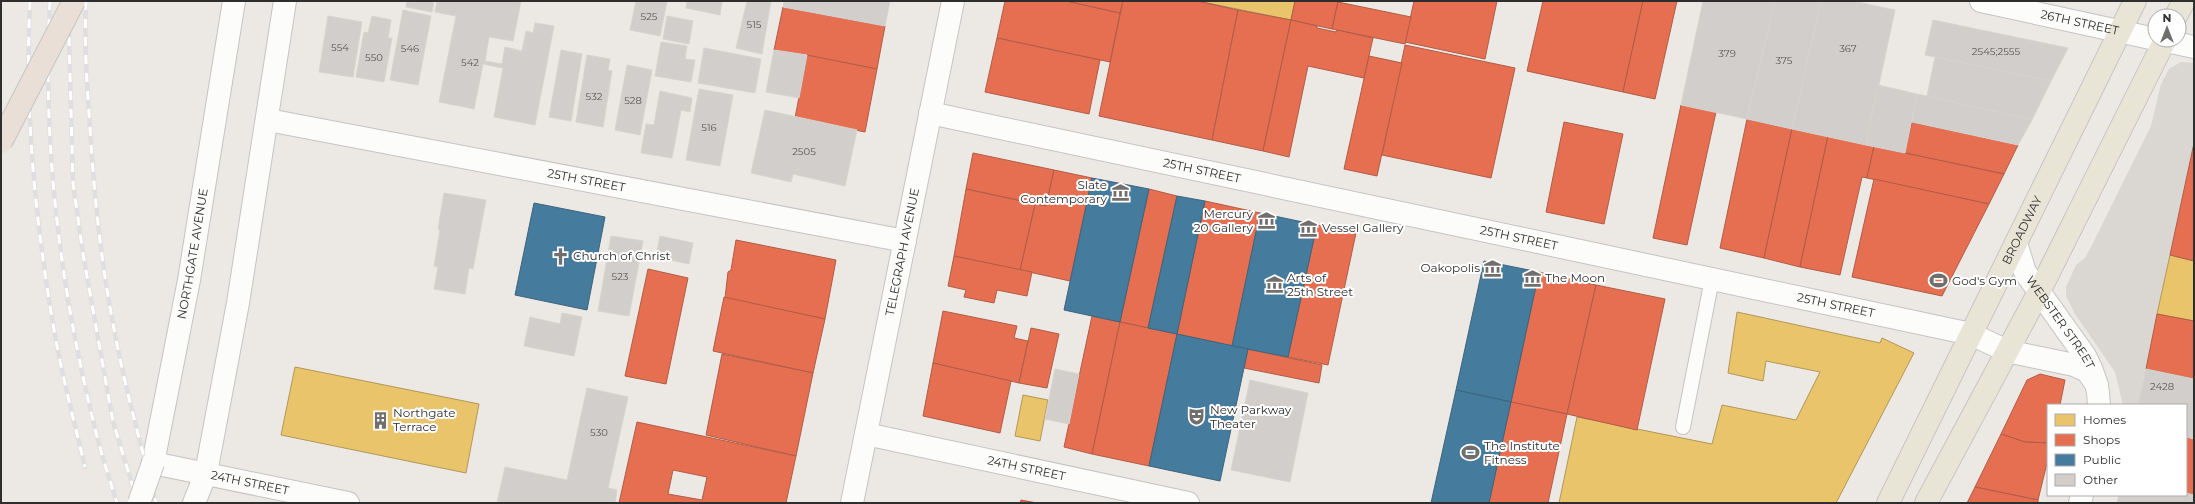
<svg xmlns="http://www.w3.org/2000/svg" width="2195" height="504" font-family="Montserrat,sans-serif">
<rect width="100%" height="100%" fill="#ece8e4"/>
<path fill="#dad6d2" d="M2181,62L2194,63V143L2138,405H2123L2115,372L2075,314L2066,296V287L2076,265L2085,258L2092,245L2151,126L2161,84L2169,69Z"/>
<g fill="#e9c46a" stroke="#b19758">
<path d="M1198,1H1295L1291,20Z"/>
<path d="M2170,255L2194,261V321L2157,314Z"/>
<path d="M1737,312L1880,343L1882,338L1914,353L1836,503H1559L1577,417L1712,444L1722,405L1796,420L1820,372L1766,361L1763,381L1728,373Z"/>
<path d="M295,367L479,404L466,473L281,435Z"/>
<path d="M1023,395L1048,400L1040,441L1015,436Z"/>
</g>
<g fill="#e76f51" stroke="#b05c46" fill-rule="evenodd">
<path d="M1005,1H1066L1120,13L1110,62L997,38Z"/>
<path d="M1066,1H1123L1120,13Z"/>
<path d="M1123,1H1197L1238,10L1212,140L1099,116Z"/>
<path d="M1295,1H1338L1332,29L1291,20Z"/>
<path d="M1414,1H1497L1485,59L1405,42Z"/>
<path d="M1543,1H1643L1623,92L1527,71Z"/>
<path d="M1643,1H1677L1655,99L1623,92Z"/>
<path d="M1338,2L1411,17L1405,44L1332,29Z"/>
<path d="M783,7L885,26L877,69L774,50Z"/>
<path d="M1238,10L1291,20L1263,151L1212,140Z"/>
<path d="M1291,20L1317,26V28L1336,32L1337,30L1373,38L1364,78L1308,66L1289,157L1263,151Z"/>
<path d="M997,38L1100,60L1089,114L985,92Z"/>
<path d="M1405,45L1515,68L1491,178L1382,155Z"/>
<path d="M807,55L877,69L865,132L795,118Z"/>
<path d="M1369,56L1402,63L1377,176L1344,169Z"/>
<path d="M1681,105L1716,112L1687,245L1653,238Z"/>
<path d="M1747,119L1792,129L1764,258L1720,248Z"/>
<path d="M1564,122L1623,134L1604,224L1546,212Z"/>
<path d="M1912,122L2018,145L2004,174L1905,153Z"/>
<path d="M1792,129L1828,136L1800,267L1764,258Z"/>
<path d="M1828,136L1874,146L1867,178L1862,177L1840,275L1800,267Z"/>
<path d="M2194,143V261L2170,255Z"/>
<path d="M1874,146L1905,153L2004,174L1989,204L1867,178Z"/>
<path d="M973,153L1054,170L1046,206L966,189Z"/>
<path d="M1054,170L1092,178L1070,281L1020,270L1035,204L1046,206Z"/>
<path d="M1874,179L1989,204L1942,296L1852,277Z"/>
<path d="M966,189L1035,204L1020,270L954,256Z"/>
<path d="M1149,189L1177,196L1148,328L1120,322Z"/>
<path d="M1205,201L1260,213L1232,346L1177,334Z"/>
<path d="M1317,225L1356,233L1328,365L1288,357Z"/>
<path d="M736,240L836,260L825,319L725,298L728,272L731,270Z"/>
<path d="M954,256L1032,272L1027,296L997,290L994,303L964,297L966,290L948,286Z"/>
<path d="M648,269L688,278L666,384L625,376Z"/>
<path d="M1539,272L1596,285L1567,414L1511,402Z"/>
<path d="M1596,285L1665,299L1637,430L1567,414Z"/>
<path d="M724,297L825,319L813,373L713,351Z"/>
<path d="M943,311L1017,326L1014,338L1028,341L1019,383L933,363Z"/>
<path d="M2157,314L2194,321V379L2146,369Z"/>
<path d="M1092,316L1120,322L1092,454L1064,447Z"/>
<path d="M1120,322L1177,334L1149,466L1092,454Z"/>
<path d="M1031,328L1059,334L1047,388L1019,383Z"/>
<path d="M1248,349L1322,365L1319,383L1244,368Z"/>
<path d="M722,354L813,373L796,456L706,435Z"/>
<path d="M933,363L1011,381L1000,433L923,416Z"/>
<path d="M2040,374L2065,380L2060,405H2048V443L2025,442L2001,434L2027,380Z"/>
<path d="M1511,402L1567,414L1548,503H1489Z"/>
<path d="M637,422L796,456L786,503H619ZM673,470L707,477L702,500L668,494Z"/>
<path d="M2001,434L2025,442L2048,443V459L2038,500L1975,487Z"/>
<path d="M2186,437L2194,439V495L2186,493Z"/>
<path d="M1975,487L2038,500V503H1967Z"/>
<path d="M1021,500L1037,503H1020Z"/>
</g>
<g fill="#457b9d" stroke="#3e647c">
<path d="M1092,178L1149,189L1120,322L1064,310Z"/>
<path d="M1177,196L1205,201L1177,334L1148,328Z"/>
<path d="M534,203L605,217L587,310L515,295Z"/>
<path d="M1260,213L1317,225L1288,357L1232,346Z"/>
<path d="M1484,261L1539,272L1511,402L1456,390Z"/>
<path d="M1177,334L1248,349L1220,481L1149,466Z"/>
<path d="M1456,390L1511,402L1489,503H1431Z"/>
</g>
<g fill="#d1cecb" stroke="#d7d4d0">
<path d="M407,1H434L432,12L406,7Z"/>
<path d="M437,1H521L513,41L489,37L485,61L502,64L505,47L522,51L526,31L533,33L535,23L554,26L535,125L494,117L503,68L483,64L474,109L439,102L456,16L435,12Z"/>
<path d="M636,1H667L660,36L630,30Z"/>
<path d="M687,1H722L720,15L686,8Z"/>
<path d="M747,1H771L762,54L736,48Z"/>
<path d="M784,1H890L885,26L783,7Z"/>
<path d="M1703,1H1775L1747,119L1681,105Z"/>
<path d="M1775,1H1821L1792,129L1747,119Z"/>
<path d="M1821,1H1853L1895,10L1866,145L1792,129Z"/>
<path d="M403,10L431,16L418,85L390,80Z"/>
<path d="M328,16L362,22L353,77L319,72Z"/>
<path d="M372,16L391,20L388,38H392L384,82L356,77L364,32L368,33Z"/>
<path d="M667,16L693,21L689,44L663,39Z"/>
<path d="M1933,20L2068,48L2051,81L1925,55Z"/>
<path d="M661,42L687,46L685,59L695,60L691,82L655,76Z"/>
<path d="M704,48L761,59L755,93L698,83Z"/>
<path d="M561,50L582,54L571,121L549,117Z"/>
<path d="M774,50L807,55L799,98L766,92Z"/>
<path d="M587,55L610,59L608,70L612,71L603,127L576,122Z"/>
<path d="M1935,57L2051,81L2032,120L1927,96Z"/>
<path d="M627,65L652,70L640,135L615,130Z"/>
<path d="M1878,85L1917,94L1905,153L1866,145Z"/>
<path d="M699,89L733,95L720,166L686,160Z"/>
<path d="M660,91L692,98L690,112L681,110L672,158L641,153L646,124L654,125Z"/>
<path d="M1917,94L1927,96L2032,120L2018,145L1912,122Z"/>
<path d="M765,110L857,130L845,186L793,174L791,182L751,173Z"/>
<path d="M444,193L486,200L473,269L469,268L465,294L434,289L438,267L434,266L440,230L438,229Z"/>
<path d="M611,236L643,241L629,316L598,311Z"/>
<path d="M660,236L693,243L689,264L656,257Z"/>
<path d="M562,313L582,317L574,356L524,346L530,317L560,324Z"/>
<path d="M1055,369L1079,374L1069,424L1045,419Z"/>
<path d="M2146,369L2194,379V439L2186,437V405H2138Z"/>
<path d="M1250,380L1308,393L1290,482L1231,470Z"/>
<path d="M587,388L628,397L608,488L617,490L615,503H497L505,467L567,480Z"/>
<path d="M2186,493L2194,495V503H2117L2119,495Z"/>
</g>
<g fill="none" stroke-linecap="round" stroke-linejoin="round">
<defs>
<path id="service" d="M1683,427L1712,279"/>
<g id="minor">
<path id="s1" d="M1981,1L2155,39"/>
<path d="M2161,40L2194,47"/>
<path id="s2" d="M930,113L1971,334L2007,351L2074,365L2087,371L2097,385"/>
<path id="s3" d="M268,120L905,241"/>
<path id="s4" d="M2016,243L2025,272L2085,356C2094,372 2099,387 2099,405"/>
<path id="s5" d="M866,434L1188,503"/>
<path id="s6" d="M153,463L348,503"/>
<path d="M2080,503L2082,495"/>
</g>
<g id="secondary">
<path id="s7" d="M153,463L189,280L234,1"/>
<path d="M194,503L206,473L238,303L285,1"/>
<path id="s8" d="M852,503L953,1"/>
</g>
<g id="primary">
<path d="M2176,16L2184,1"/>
<path id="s9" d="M1888,503L2135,1"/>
<path d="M1926,503L2039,292L2165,40"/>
</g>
</defs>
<use href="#service" stroke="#c5c4c5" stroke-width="16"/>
<use href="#minor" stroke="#c5c4c5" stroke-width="24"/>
<use href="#secondary" stroke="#c5c4c5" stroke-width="24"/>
<use href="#primary" stroke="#c6c5c4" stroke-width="24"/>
<use href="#service" stroke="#fcfcfb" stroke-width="14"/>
<use href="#minor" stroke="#fcfcfb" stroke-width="22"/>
<use href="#secondary" stroke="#fcfcfb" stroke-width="22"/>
<use href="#primary" stroke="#e8e4d6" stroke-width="22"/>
<defs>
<g id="rail">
<path d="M30,1C24,115 36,229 56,341C64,383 75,425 85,467"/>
<path d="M50,1C42,143 60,287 94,424C100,451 109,477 117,503"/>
<path d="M68,1L73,183L83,254L113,422L138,503"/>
<path d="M86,1C84,43 87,86 90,128C94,195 101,263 114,329C125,388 141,445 156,503"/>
</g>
</defs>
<use href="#rail" stroke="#dfdfe1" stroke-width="4.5"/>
<use href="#rail" stroke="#fff" stroke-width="3" stroke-dasharray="9" stroke-linecap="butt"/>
<defs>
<path id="secondary-bridge" d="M139,503L153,463"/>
<path id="motorway-bridge" d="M1,142L74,1"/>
</defs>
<use href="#secondary-bridge" stroke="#c5c4c5" stroke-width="24" stroke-linecap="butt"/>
<use href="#motorway-bridge" stroke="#c6c5c4" stroke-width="24" stroke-linecap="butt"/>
<use href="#secondary-bridge" stroke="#fcfcfb" stroke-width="22"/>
<use href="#motorway-bridge" stroke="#eadfd6" stroke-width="22"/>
</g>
<defs>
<symbol id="museum-bare" viewBox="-9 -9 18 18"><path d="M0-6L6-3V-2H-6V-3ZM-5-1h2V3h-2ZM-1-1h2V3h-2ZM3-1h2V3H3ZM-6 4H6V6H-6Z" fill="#706f6e" stroke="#fff" stroke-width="2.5" paint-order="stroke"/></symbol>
<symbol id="church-bare" viewBox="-9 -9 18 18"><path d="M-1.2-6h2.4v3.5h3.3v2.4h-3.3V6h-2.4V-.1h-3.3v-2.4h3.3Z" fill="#706f6e" stroke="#fff" stroke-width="2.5" paint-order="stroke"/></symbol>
<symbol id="stadium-bare" viewBox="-9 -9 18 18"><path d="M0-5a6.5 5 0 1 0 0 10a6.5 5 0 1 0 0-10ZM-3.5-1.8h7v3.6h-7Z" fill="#706f6e" stroke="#fff" stroke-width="2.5" paint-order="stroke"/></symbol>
<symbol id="theatre-bare" viewBox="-9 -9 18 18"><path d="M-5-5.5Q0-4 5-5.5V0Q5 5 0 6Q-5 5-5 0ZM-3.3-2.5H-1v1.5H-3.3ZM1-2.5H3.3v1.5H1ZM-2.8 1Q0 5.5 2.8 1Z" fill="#706f6e" stroke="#fff" stroke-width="2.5" paint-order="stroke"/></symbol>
<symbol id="building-bare" viewBox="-9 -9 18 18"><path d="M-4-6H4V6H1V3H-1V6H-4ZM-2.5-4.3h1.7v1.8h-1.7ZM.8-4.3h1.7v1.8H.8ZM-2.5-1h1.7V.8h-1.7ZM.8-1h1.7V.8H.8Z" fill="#706f6e" stroke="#fff" stroke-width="2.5" paint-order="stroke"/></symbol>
</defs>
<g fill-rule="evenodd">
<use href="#museum-bare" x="1108" y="180" width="25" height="25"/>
<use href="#museum-bare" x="1254" y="208" width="25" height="25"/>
<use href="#museum-bare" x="1296" y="216" width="25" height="25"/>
<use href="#church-bare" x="548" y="244" width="25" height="25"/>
<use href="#museum-bare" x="1480" y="256" width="25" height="25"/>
<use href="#museum-bare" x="1520" y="266" width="25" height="25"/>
<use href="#stadium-bare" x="1926" y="268" width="25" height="25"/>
<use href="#museum-bare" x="1262" y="272" width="25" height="25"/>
<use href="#theatre-bare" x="1184" y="404" width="25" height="25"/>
<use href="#building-bare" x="368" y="408" width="25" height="25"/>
<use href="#stadium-bare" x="1458" y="440" width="25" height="25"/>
</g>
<g text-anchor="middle" stroke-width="4" stroke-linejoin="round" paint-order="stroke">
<g font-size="10" fill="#585857">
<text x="649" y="20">525</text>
<text x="754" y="28">515</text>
<text x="340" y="51">554</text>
<text x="410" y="52">546</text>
<text x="1848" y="52">367</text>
<text x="1996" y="55">2545;2555</text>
<text x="1727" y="57">379</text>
<text x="374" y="61">550</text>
<text x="1784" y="64">375</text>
<text x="470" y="66">542</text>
<text x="594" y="100">532</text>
<text x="633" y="104">528</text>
<text x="709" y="131">516</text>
<text x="804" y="155">2505</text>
<text x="620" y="280">523</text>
<text x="2162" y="390">2428</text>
<text x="599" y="436">530</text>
</g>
<g font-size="12" fill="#2e2e2e" stroke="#fff">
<text dy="4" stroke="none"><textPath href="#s1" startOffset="101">26TH STREET</textPath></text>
<text dy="4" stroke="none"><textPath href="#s2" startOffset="278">25TH STREET</textPath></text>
<text dy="4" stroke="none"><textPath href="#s3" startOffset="324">25TH STREET</textPath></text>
<text dy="4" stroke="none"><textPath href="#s9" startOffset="304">BROADWAY</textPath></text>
<text dy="4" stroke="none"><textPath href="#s2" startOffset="602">25TH STREET</textPath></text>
<text dy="4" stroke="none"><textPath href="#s8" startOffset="256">TELEGRAPH AVENUE</textPath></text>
<text dy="4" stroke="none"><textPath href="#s7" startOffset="213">NORTHGATE AVENUE</textPath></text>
<text dy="4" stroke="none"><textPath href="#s2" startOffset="926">25TH STREET</textPath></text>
<text dy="4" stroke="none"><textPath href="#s4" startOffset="92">WEBSTER STREET</textPath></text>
<text dy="4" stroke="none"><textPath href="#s5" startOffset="164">24TH STREET</textPath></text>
<text dy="4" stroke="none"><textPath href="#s6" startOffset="99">24TH STREET</textPath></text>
</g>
<g font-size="12" fill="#2e2e2e" stroke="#fff" text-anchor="start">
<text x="1107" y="189" text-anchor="end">Slate<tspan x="1107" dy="14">Contemporary</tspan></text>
<text x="1253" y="218" text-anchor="end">Mercury<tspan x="1253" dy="14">20 Gallery</tspan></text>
<text x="1322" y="232">Vessel Gallery</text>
<text x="573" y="260">Church of Christ</text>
<text x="1480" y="272" text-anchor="end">Oakopolis</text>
<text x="1287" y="282">Arts of<tspan x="1287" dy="14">25th Street</tspan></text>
<text x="1545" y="282">The Moon</text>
<text x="1952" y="285">God's Gym</text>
<text x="1210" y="414">New Parkway<tspan x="1210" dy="14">Theater</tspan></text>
<text x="393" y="417">Northgate<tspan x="393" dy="14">Terrace</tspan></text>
<text x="1484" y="450">The Institute<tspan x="1484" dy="14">Fitness</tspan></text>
</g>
</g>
<rect width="2195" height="504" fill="none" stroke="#2e2e2e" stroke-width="4"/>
<rect x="2047" y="404" width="140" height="92" fill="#ffffff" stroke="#ababab"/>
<rect x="2055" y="414" width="20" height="12" fill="#e9c46a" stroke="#ababab"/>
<text x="2083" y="424" font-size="12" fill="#2e2e2e">Homes</text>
<rect x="2055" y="434" width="20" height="12" fill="#e76f51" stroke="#ababab"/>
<text x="2083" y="444" font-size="12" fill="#2e2e2e">Shops</text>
<rect x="2055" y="454" width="20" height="12" fill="#457b9d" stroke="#ababab"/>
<text x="2083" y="464" font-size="12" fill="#2e2e2e">Public</text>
<rect x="2055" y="474" width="20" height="12" fill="#d1cecb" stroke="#ababab"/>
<text x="2083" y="484" font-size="12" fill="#2e2e2e">Other</text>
<g transform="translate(2167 28)"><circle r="19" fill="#ffffff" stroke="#ababab"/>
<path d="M0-3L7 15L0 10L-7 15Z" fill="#706f6e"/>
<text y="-6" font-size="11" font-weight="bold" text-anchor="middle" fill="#2e2e2e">N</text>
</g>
</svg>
